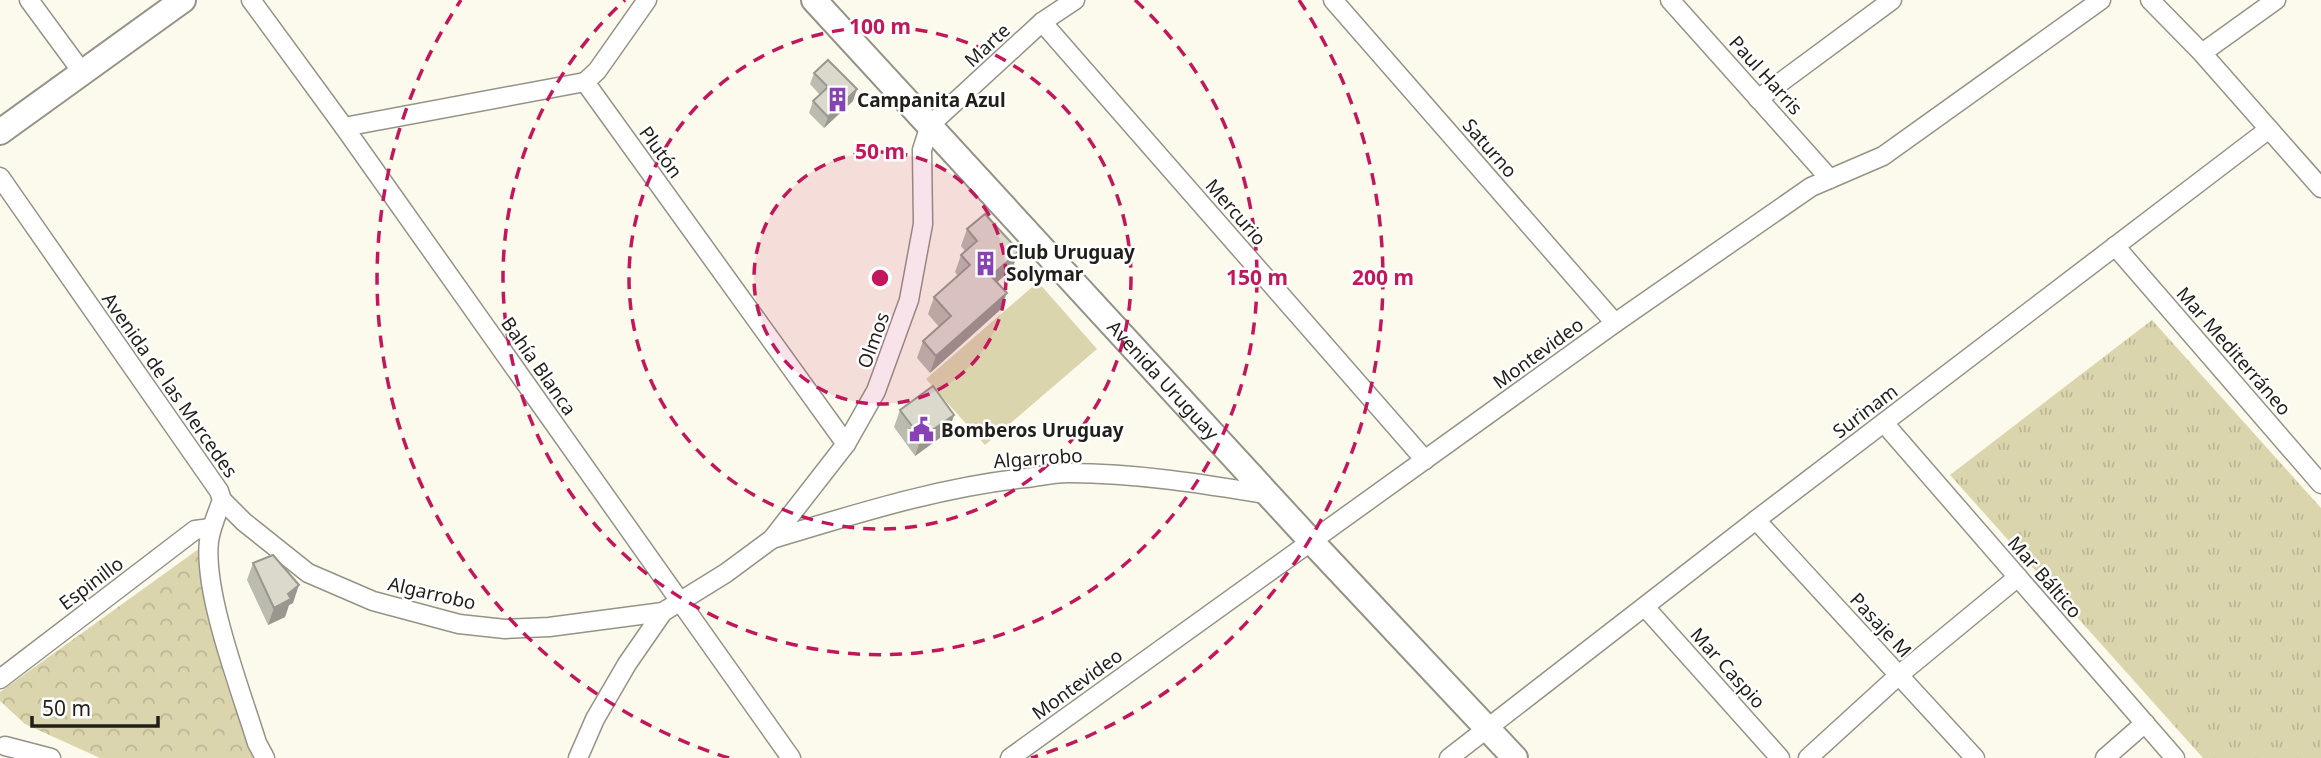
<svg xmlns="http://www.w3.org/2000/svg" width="2321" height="758" font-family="'Noto Sans',sans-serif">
<defs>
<pattern id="grass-tufts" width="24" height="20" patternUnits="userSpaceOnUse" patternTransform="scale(1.75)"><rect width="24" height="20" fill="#dbd5ae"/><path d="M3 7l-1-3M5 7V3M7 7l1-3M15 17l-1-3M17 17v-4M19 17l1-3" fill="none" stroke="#bcb695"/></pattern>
<pattern id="forest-crowns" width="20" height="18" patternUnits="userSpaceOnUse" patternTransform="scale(1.75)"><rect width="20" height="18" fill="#dbd5ae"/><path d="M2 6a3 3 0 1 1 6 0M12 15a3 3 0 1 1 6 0" fill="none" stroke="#bcb695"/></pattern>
</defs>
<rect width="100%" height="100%" fill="#fcfaec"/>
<path fill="url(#grass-tufts)" d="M2152,320L2321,508V758H2203L1950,475Z"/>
<path fill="url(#forest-crowns)" d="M200,548L207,608L224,676L253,758H100L25,724L0,701V692Z"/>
<path fill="#dbd5ae" d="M1038,282L1097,349L985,445L926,379Z"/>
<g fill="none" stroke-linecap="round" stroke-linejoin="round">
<defs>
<g id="street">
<path d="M29,0L82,72"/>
<path d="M251,0L344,127L791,758"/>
<path d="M1333,0L1615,323"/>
<path d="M1670,0L1830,179"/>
<path d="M2150,0L2202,53L2321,188"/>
<path d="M1042,22L1425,460"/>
<path d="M2202,53L2276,0"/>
<path d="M585,82L846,444"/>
<path d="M585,82L597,71L647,0"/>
<path d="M1758,99L1892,0"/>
<path d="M344,127L585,82"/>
<path d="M0,177L219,491L222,500C217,514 211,527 209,541C203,593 241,691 257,743L265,758"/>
<path d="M2115,246L2321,484"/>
<path d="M1884,423L2175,758"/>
<path d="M222,500L244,522L308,573L373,601L459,624L505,629L549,627L663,612"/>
<path d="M1756,520L1975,758"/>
<path d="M772,539C856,514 940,487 1026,478C1040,476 1055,473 1069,473C1136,473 1204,484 1271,495"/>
<path d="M1645,607L1780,758"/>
<path d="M0,679L195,530L211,528"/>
<path d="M5,746L51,758"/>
<path d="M578,758L595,719L627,664L663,612L726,573L772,539L846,444L876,391L909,300L923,224L922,150L930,125L1042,22L1075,0"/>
<path d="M1010,758L1615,323L1811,187L1883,156L2101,0"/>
<path d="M1449,758L1756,520L2269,129"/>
<path d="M1808,758L1899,675L2018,577"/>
<path d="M2105,758L2145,723"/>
</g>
<g id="secondary">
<path id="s1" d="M814,0L1311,541L1515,758"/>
<path d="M0,132L183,0"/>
</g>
</defs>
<use href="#street" stroke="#959387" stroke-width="21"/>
<use href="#secondary" stroke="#959387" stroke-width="28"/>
<use href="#street" stroke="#fff" stroke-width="18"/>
<use href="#secondary" stroke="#fff" stroke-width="24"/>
</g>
<g fill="#bcbbaf">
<path d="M814,73L853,101L824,128L809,113L813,101L820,95L810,84Z"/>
<path d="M967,229L1019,251L1012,269L997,282L1000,310L930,373L917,358L923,341L939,327L928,314L934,297L958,276L955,272L961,255L965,251L961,246Z"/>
<path d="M900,410L954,415L948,432L915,456L894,427Z"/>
<path d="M253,563L293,603L289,605L285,617L268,625L247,580Z"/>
</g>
<g fill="#99988f">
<path d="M857,89L853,101L824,128L828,117Z"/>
<path d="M1019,251L1012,269L985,293L991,276Z"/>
<path d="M1007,293L1000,310L930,373L936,356Z"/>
<path d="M954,415L948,432L915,456L921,438Z"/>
<path d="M299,585L293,603L289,605L285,617L268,625L274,608L288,594Z"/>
</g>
<g fill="#dbd9cc" stroke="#99988f" stroke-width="2">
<path d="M828,60L857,89L828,117L813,101L828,87L814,73Z"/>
<path d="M985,214L1019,251L991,276L1007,293L936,356L923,341L951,316L934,297L970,265L961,255L977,241L967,229Z"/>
<path d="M933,386L954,415L921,438L900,410Z"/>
<path d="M273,555L299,585L288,594L291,599L274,608L253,563Z"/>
</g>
<circle cx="880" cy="278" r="126" fill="#c2185b" fill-opacity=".12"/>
<g fill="none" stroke="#c2185b" stroke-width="3.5" stroke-dasharray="12 9">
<circle cx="880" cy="278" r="126"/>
<circle cx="880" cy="278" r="251"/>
<path d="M1135 0A377 377 0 1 1 625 0"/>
<path d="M729 758A503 503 0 0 1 461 0M1299 0A503 503 0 0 1 1031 758"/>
</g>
<defs>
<symbol id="building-bare" viewBox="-9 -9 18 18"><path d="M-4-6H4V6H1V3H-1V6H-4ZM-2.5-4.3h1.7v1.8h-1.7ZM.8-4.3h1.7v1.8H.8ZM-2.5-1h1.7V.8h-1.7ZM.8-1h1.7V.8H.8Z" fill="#8742b5" stroke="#fff" stroke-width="2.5" paint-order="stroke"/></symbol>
<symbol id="civic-bare" viewBox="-9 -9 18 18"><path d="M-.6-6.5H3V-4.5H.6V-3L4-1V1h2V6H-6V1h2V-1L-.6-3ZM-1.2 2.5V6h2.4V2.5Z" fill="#8742b5" stroke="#fff" stroke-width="2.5" paint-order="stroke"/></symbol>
</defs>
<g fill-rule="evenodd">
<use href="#building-bare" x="820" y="82" width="35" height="35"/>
<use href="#building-bare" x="968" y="246" width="35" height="35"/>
<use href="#civic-bare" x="904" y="412" width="35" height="35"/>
</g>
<g text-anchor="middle" stroke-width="5" stroke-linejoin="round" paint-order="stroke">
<g font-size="19" fill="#201f1a" stroke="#fff">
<text transform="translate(987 45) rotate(-43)" y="7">Marte</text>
<text transform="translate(1766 75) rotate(48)" y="7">Paul Harris</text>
<text transform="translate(1490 148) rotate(49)" y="7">Saturno</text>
<text transform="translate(661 152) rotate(54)" y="7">Plutón</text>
<text transform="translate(1236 212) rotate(49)" y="7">Mercurio</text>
<text transform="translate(873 340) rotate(-70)" y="7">Olmos</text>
<text transform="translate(2234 351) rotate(49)" y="7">Mar Mediterráneo</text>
<text transform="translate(1538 353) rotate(-36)" y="7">Montevideo</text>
<text transform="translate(539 366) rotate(55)" y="7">Bahía Blanca</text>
<text dy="7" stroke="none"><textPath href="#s1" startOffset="516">Avenida Uruguay</textPath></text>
<text transform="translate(170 385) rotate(55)" y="7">Avenida de las Mercedes</text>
<text transform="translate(1865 411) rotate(-37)" y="7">Surinam</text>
<text transform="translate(1038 458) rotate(-4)" y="7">Algarrobo</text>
<text transform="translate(2045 577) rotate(49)" y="7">Mar Báltico</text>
<text transform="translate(91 583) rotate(-37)" y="7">Espinillo</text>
<text transform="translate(432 593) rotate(13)" y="7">Algarrobo</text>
<text transform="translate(1881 625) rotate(47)" y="7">Pasaje M</text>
<text transform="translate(1728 668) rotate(48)" y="7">Mar Caspio</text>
<text transform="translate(1077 684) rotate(-36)" y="7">Montevideo</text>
</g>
<g font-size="19" font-weight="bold" fill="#201f1a" stroke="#fff" text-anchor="start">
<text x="857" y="107">Campanita Azul</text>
<text x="1006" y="259">Club Uruguay<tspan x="1006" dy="22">Solymar</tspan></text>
<text x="941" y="437">Bomberos Uruguay</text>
</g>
</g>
<circle cx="880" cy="278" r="10" fill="#c2185b" stroke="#fff" stroke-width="3.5"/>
<g font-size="21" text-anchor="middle" font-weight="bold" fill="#c2185b" stroke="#fff" stroke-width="5" stroke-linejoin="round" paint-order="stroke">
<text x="880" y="34">100 m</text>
<text x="880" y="159">50 m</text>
<text x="1257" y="285">150 m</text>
<text x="1383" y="285">200 m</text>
</g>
<path d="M32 716v10h126v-10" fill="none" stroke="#201f1a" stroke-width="3.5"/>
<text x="42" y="716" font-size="21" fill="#201f1a" stroke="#ffffff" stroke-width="5" paint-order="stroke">50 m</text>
</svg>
